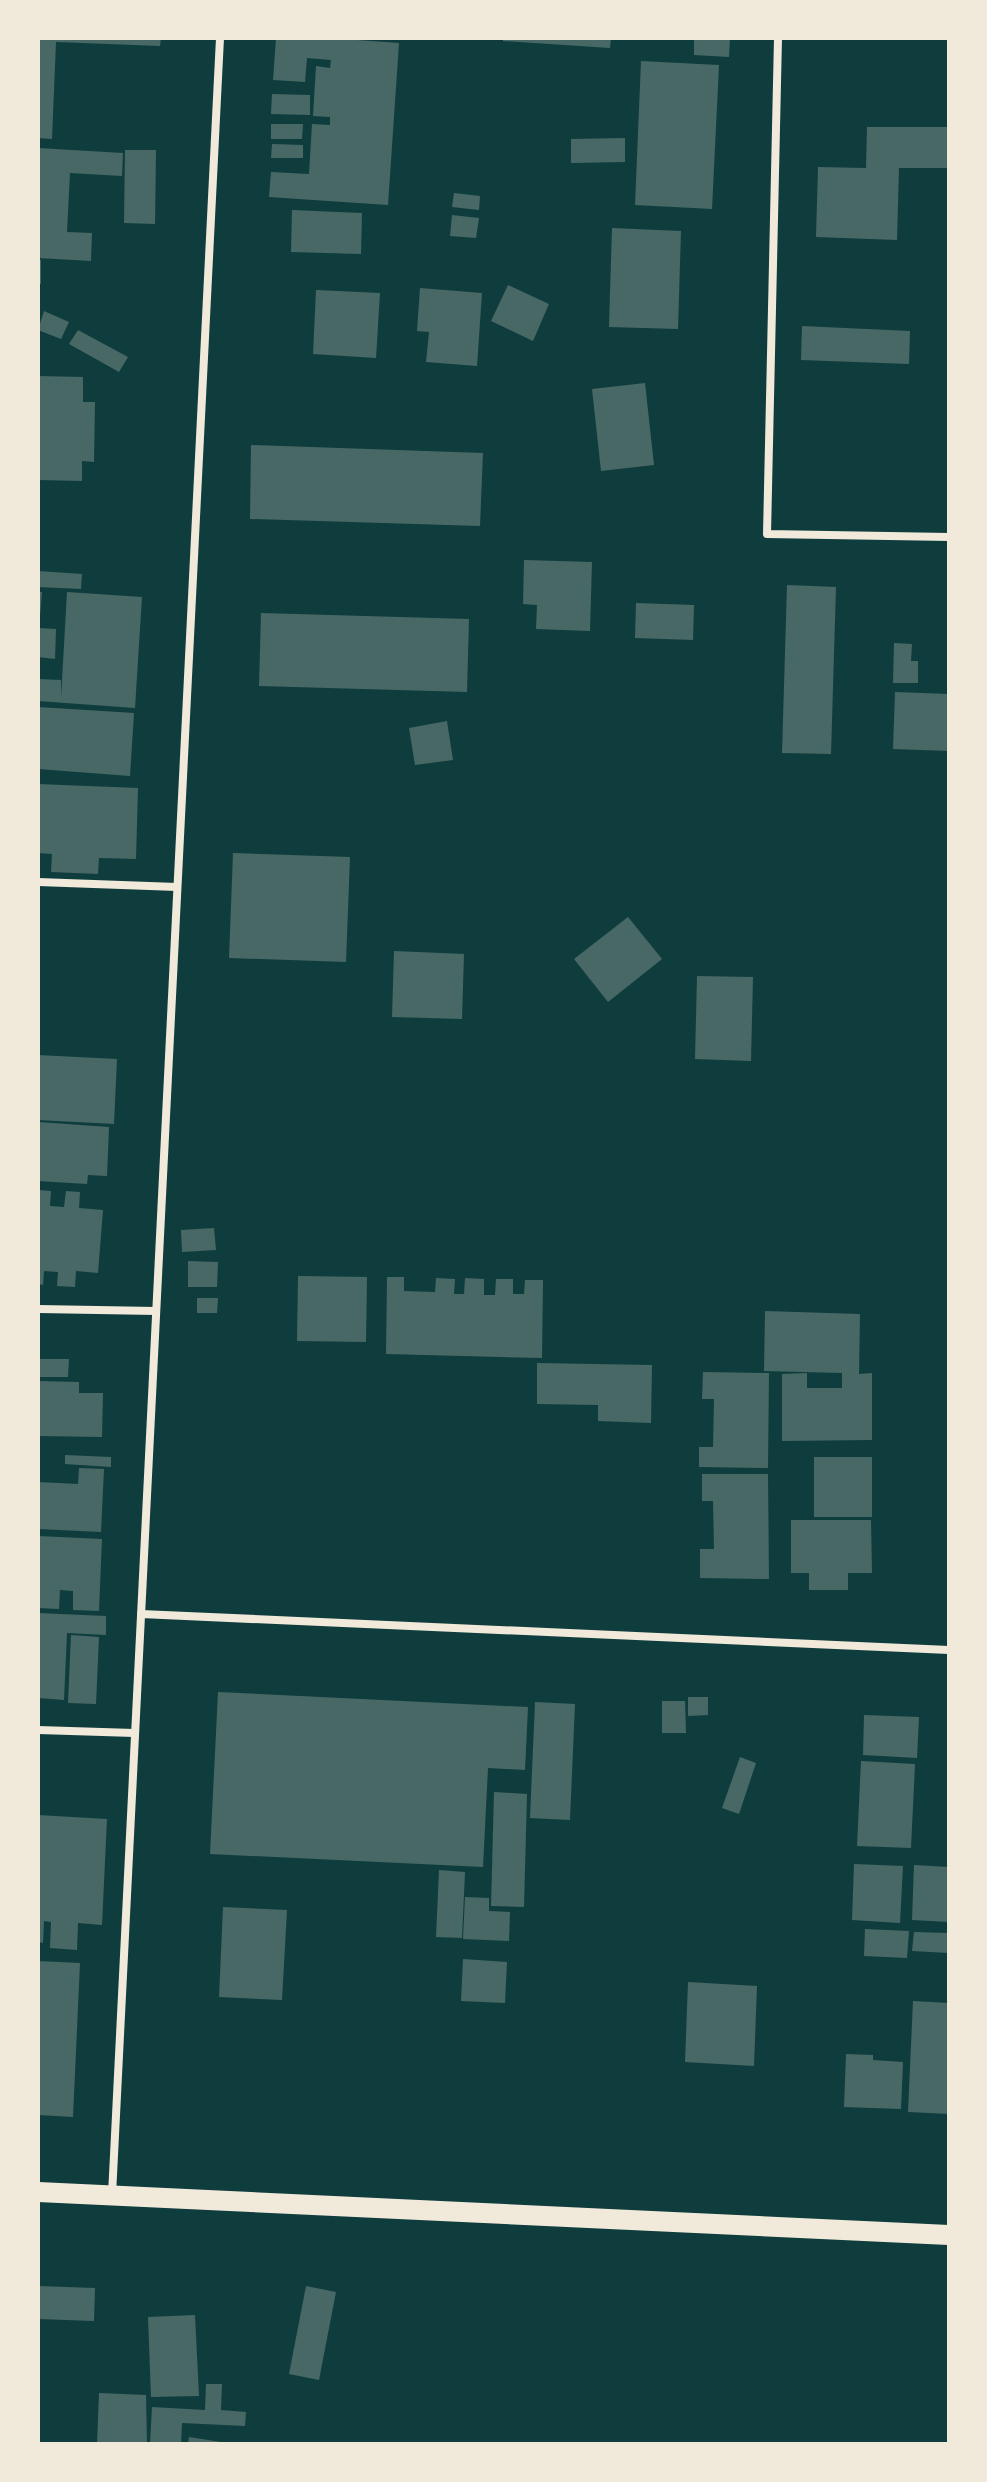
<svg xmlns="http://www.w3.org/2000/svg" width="987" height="2482" font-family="'Archivo Narrow',sans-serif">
<rect width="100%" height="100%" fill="#0f3d3e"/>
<g fill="#486865">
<path d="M38,38H161L160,46L56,42L52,139L38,138Z"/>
<path d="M276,38H329L399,43L388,205L269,197L271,172L309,174L312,124L330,125V117L313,116L316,66L330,68L331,60L307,58L305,82L273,80Z"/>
<path d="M503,38H611L610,48L503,41Z"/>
<path d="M694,38H730L729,57L694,55Z"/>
<path d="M641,61L719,65L712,209L635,205Z"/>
<path d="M272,94L310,95V115L271,114Z"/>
<path d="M271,124H303L302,139H271Z"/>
<path d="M867,127H949V168H899L897,240L816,237L818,167L866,168Z"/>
<path d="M625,138V162L571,163V139Z"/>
<path d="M272,144L303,145V158H271Z"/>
<path d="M38,148L123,153L122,176L70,173L67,232L92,233L91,261L38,258Z"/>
<path d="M125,150H156L155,224L124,223Z"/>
<path d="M454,193L480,196L479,210L452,207Z"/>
<path d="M292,210L362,213L361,254L291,252Z"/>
<path d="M452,215L479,218L476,238L450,236Z"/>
<path d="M612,228L681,231L678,329L609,327Z"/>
<rect x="38" y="260" width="3" height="24"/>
<path d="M508,285L549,304L533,341L491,321Z"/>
<path d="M420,288L482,293L477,366L426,362L429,332L417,331Z"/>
<path d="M316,290L380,293L376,358L313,354Z"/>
<path d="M44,311L69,322L61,339L38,330Z"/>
<path d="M802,326L910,331L909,364L801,360Z"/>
<path d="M78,330L128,357L119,372L69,344Z"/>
<path d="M38,376L83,377V402H95L94,462L82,461V481L38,480Z"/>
<path d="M645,383L654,465L601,471L592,389Z"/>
<path d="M251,445L483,453L480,526L250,519Z"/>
<path d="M524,560L592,562L590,631L536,629L537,605L523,604Z"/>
<path d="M38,571L82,574L81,589L38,587Z"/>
<path d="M787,585L836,587L831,754L782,753Z"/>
<path d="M38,592H42L40,616H38Z"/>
<path d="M67,592L142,597L135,708L38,701V679L61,680V698Z"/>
<path d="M636,603L694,605L693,640L635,638Z"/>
<path d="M261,613L469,619L467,692L259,686Z"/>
<path d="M38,628L56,629L55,659L38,657Z"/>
<path d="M894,643L912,644L911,661H918V683H893Z"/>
<path d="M895,692L949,694V751L893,749Z"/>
<path d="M38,707L134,713L130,776L38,769Z"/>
<path d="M447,721L453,760L415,765L409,728Z"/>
<path d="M38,784L138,788L136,859L99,858L98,874L51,872L52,854L38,853Z"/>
<path d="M233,853L350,857L346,962L229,958Z"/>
<path d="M628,917L662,959L608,1002L574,959Z"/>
<path d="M394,951L464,954L462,1019L392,1017Z"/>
<path d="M697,976L753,977L751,1061L695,1059Z"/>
<path d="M38,1055L117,1059L114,1124L38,1120Z"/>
<path d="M38,1122L109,1127L107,1176L88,1175L87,1184L38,1181Z"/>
<path d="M38,1190L51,1191L50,1206L64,1207L66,1191L80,1192L79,1208L103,1210L98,1273L76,1271L75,1287L57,1286L58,1272L44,1271L43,1285L38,1284Z"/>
<path d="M214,1228L216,1250L182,1252L181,1230Z"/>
<path d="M188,1261L218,1262L217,1287H188Z"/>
<path d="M298,1276L367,1277L366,1342L297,1341Z"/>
<path d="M387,1277H404V1291L435,1292L436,1278L455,1279L454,1294H464L465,1278L484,1279V1295H495L496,1279H513V1294H524L525,1280H543L542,1358L386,1354Z"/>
<path d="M197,1298H218L217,1313H197Z"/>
<path d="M765,1311L860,1314L859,1374L872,1373V1440L782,1441V1374L807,1373V1388H842V1373L764,1371Z"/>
<path d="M38,1359H69L68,1377H38Z"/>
<path d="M537,1363L652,1365L651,1423L598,1421V1405L537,1404Z"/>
<path d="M703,1372L769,1373L768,1468L699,1467V1447H713L714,1399H702Z"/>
<path d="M38,1381L79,1382V1393H103L102,1437L38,1436Z"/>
<path d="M65,1455L111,1457V1467L65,1464Z"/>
<rect x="814" y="1457" width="58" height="60"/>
<path d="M79,1468L104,1469L101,1532L38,1529V1482L78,1484Z"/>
<path d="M702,1474H768L769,1579L700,1578V1549H714L713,1501H702Z"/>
<path d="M791,1520H871L872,1573H848V1590H809V1573H791Z"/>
<path d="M38,1536L102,1539L99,1611L73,1610V1591L60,1590L59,1609L38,1608Z"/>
<path d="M38,1613L106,1616V1635L67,1633L64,1700L38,1698Z"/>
<path d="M71,1635L99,1637L96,1704L68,1703Z"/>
<path d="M218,1692L528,1707L525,1770L488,1768L483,1867L210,1854Z"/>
<path d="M688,1697H708V1715L688,1716Z"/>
<path d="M662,1701H685L686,1733H662Z"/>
<path d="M535,1702L575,1704L570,1820L530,1818Z"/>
<path d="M864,1715L919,1717L917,1758L863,1755Z"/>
<path d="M740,1757L756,1763L739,1814L722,1808Z"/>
<path d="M861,1761L915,1764L911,1848L857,1846Z"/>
<path d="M494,1792L527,1794L524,1907L491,1906Z"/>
<path d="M38,1815L107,1819L102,1925L78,1923L77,1950L50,1948L51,1922L44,1921L43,1943L38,1942Z"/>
<path d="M854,1864L903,1866L900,1923L852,1920Z"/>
<path d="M914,1865L949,1867V1922L912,1920Z"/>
<path d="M439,1870L465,1872L462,1938L436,1937Z"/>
<path d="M465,1897L489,1898V1911L510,1912L509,1941L463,1939Z"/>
<path d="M223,1907L287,1910L282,2000L219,1997Z"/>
<path d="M865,1929L909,1931L907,1958L864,1956Z"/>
<path d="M914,1932L949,1933V1953L912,1951Z"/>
<path d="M463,1959L507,1962L505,2003L461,2001Z"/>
<path d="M38,1961L80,1963L73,2117L38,2115Z"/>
<path d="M688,1982L757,1986L754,2066L685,2062Z"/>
<path d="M913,2001L949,2003V2114L908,2112Z"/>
<path d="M846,2054L873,2055V2060L903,2062L901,2109L844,2107Z"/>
<path d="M38,2286L95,2288L94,2321L38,2319Z"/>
<path d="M306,2286L336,2292L319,2380L289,2374Z"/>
<path d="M195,2315L199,2396L151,2397L148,2317Z"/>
<path d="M206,2384H222L221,2410L246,2412L245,2426L182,2423L181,2444H150L152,2407L205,2410Z"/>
<path d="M99,2393L146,2395L147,2444H97Z"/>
<path d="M189,2437L221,2442V2444H188Z"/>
</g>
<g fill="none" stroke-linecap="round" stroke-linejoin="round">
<g stroke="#f1e9da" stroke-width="8">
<path d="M778,38L767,534L949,537"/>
<path d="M38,882L177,887"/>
<path d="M38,1309L156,1311"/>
<path d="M141,1614L949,1650"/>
<path d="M38,1730L134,1733"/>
<path d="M112,2195L220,38"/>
</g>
<path stroke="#f1e9da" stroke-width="20" d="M38,2192L949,2235"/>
</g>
<rect width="987" height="2482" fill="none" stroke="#f1e9da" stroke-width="80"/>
</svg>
